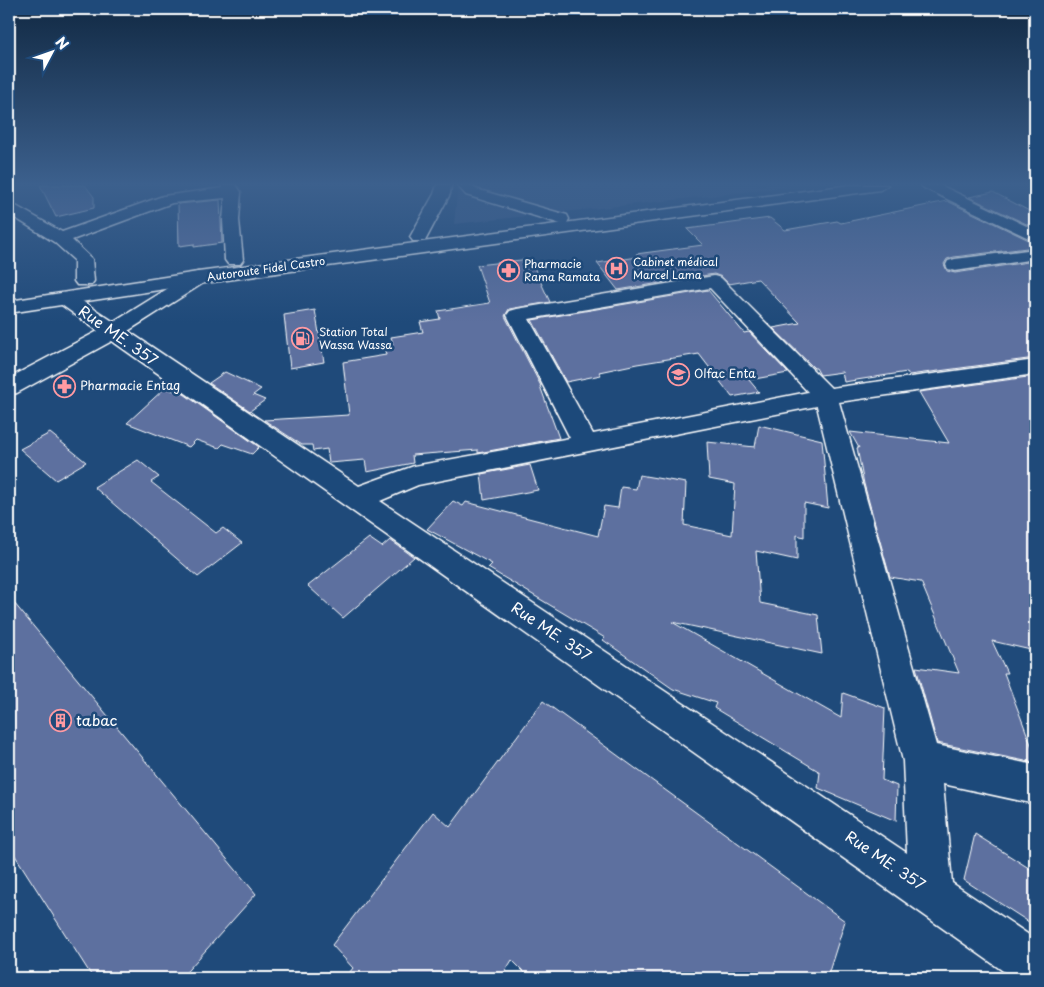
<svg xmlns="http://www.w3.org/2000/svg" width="1044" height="987" font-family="'Playpen Sans',sans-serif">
<rect width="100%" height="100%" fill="#1f4a7a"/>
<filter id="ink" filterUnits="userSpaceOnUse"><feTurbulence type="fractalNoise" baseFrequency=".02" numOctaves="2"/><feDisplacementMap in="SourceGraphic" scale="10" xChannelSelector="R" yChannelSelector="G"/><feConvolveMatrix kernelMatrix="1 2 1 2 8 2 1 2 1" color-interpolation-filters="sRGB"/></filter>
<g filter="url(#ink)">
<path fill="#365887" d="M458,185H794L737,193L454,224Z"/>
<g fill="#5d6f9f" stroke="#fff">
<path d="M40,185H85L94,197V208L56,217Z"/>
<path d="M993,192L1035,214V228L969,197Z"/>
<path d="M220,200L222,243L194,247V244L179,246L178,204Z"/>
<path d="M947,201L1035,243V247L954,257L947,259L944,264L947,271L955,273L1035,261V358L909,375L907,372L844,382L842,372L820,375L816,368H814L773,328L800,323L758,279L729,284L722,277L714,274L618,290L597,263L638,257L636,254L703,245L687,229L770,218L785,230L837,221L841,223Z"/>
<path d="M530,259L550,302L509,309L505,316L541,386H540L559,438L478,453V450L412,455L413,463L367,472L365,460L329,463L327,449L313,451L312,445H302L264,420L349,415L343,362L386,355L384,346L393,344L391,337L423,332L420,322L440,319L438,311L490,303L477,265Z"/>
<path d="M708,290L744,333L749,332L788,373L749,380L759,392L732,397L699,354L637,364L599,372L601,375L566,382L532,320Z"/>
<path d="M315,310L324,362L290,368L284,315Z"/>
<path d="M225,372L261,389L253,395L265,400L250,411L209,383Z"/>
<path d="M1035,376V651L992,641L1007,673H1004L1035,755V763L937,743L916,667L959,673L921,582L890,577L864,484L857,448H859L850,432L949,443L919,392Z"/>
<path d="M165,388L184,394L259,447L252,454L223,444L219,448L196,440L189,447L127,423Z"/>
<path d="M759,425L822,440L828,508L804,503V537L797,535V560L756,551L760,603L818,615L822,654L672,622L841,718L843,693L885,708L882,780L897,786L896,821L818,788L820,772L714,708L716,703L673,689L603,640L605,638L488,568L492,564L427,529L453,501L463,506L466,502L598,536L604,506L618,508L621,487L636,489L639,475L686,483L684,525L732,535L735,484L709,479L707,442L755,447Z"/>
<path d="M50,433L86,462L56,480L20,449Z"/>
<path d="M138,460L159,477L151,482L216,533L223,528L242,543L198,577L94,487Z"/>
<path d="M530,465L538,490L484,500L481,474Z"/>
<path d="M369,538L382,547L390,540L414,557L343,618L308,586Z"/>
<path d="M9,597L256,894L181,978H93L9,846Z"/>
<path d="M543,701L845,921L827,978H530L512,960L501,978H345L353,968L332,945L433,812L450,827Z"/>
<path d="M975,834L1035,872V926L964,880Z"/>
</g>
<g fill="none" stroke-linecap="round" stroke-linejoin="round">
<defs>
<g id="minor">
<path d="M222,185H236L241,192L239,220L243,260L240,264H228L225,260L223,220L225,198L172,203L72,240L92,259L94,281L91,285H77L74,281V260L54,242L9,214V202L62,232L163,196L223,188Z"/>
<path d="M921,185H940L1035,230V241L924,188Z"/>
<path d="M1035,249V259L955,271L948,269L946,265L948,261L955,259Z"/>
<path d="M198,272L205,274L207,278L205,282L128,331L359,486L414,466L570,438L507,315L510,311L517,309L714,276L721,278L831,388L1035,360V374L839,402L936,745L1035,765V804L943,784L952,883L1035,939V978H1013L112,341L17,393L9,395V378L98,331L59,303L56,299L59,295H73L114,322L191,274ZM710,288L808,392L593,434L529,319ZM817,406L903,761L907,853L380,501L418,485Z"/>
</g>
<g id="secondary">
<path d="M437,185H451L450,194L425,241H413L410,237L434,194Z"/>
<path d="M457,185H472L476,189L567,215L569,219L567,223L561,224L466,195Z"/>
</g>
<path id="trunk" d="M849,185H888L880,190L198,284L9,313V301L198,272Z"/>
</defs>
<use href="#minor" stroke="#fff" stroke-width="3"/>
<use href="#secondary" stroke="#fff" stroke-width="3"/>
<use href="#trunk" stroke="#fff" stroke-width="3"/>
<use href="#minor" fill="#1f4a7a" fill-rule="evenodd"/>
<use href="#secondary" fill="#1f4a7a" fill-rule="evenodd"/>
<use href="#trunk" fill="#1f4a7a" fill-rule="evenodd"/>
</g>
</g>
<linearGradient id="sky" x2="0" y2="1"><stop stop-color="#112943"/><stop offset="0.57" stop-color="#3c608d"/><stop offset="1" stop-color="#3c608d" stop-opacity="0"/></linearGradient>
<rect width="1044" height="323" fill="url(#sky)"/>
<defs>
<symbol id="hospital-ring" viewBox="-11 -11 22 22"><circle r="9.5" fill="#1f4a7a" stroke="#ff9aa2" stroke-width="1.5"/><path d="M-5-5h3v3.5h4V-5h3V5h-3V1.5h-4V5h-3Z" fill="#ff9aa2"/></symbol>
<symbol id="pharmacy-ring" viewBox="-11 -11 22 22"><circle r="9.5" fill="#1f4a7a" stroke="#ff9aa2" stroke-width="1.5"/><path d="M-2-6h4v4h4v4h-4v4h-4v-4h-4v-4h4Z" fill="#ff9aa2"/></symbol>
<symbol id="fuel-ring" viewBox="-11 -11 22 22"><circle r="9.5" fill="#1f4a7a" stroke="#ff9aa2" stroke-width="1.5"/><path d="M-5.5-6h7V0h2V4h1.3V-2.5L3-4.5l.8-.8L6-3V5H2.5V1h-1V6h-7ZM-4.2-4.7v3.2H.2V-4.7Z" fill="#ff9aa2"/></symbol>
<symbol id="school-ring" viewBox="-11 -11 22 22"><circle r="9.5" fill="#1f4a7a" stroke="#ff9aa2" stroke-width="1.5"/><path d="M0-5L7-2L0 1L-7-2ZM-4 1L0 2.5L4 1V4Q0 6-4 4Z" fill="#ff9aa2"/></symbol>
<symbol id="building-ring" viewBox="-11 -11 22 22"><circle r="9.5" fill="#1f4a7a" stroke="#ff9aa2" stroke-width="1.5"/><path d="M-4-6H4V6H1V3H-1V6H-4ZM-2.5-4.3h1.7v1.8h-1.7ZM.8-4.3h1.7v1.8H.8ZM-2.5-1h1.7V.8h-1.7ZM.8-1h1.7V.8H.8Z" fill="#ff9aa2"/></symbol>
</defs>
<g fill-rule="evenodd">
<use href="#hospital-ring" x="604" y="256" width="25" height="25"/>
<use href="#pharmacy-ring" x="496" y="258" width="25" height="25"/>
<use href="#fuel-ring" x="290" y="326" width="25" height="25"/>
<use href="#school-ring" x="666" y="362" width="25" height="25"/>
<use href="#pharmacy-ring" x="52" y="374" width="25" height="25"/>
<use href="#building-ring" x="48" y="708" width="25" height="25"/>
</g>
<g text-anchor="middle" stroke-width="5" stroke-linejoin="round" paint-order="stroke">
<g font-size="11" fill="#fff" stroke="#1f4a7a" text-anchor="start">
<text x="633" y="266">Cabinet médical<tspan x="633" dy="13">Marcel Lama</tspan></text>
<text x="524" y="268">Pharmacie<tspan x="524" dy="13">Rama Ramata</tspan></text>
<text x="319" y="336">Station Total<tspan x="319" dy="13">Wassa Wassa</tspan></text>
</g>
<g font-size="11" fill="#fff" stroke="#1f4a7a">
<text transform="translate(266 269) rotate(-8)" y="4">Autoroute Fidel Castro</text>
</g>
<g font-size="12" fill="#fff" stroke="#1f4a7a" text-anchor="start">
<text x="694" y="378">Olfac Enta</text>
<text x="80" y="390">Pharmacie Entag</text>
</g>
<g font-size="15" fill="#fff" stroke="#1f4a7a">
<text transform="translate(118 336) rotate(35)" y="5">Rue ME. 357</text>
<text transform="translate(551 632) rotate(34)" y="5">Rue ME. 357</text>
<text transform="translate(885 861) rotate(34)" y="5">Rue ME. 357</text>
</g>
<g font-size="15" fill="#fff" stroke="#1f4a7a" text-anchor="start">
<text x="76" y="726">tabac</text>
</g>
</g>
<rect width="1044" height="987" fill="none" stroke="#1f4a7a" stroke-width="30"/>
<rect x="15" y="15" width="1014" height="957" fill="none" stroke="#fff" stroke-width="2" filter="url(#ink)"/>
<g transform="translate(52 52) rotate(49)" stroke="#1f4a7a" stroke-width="4" paint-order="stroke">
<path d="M0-4L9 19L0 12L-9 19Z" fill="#ffffff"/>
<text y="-8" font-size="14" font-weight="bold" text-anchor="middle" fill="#ffffff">N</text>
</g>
</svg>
